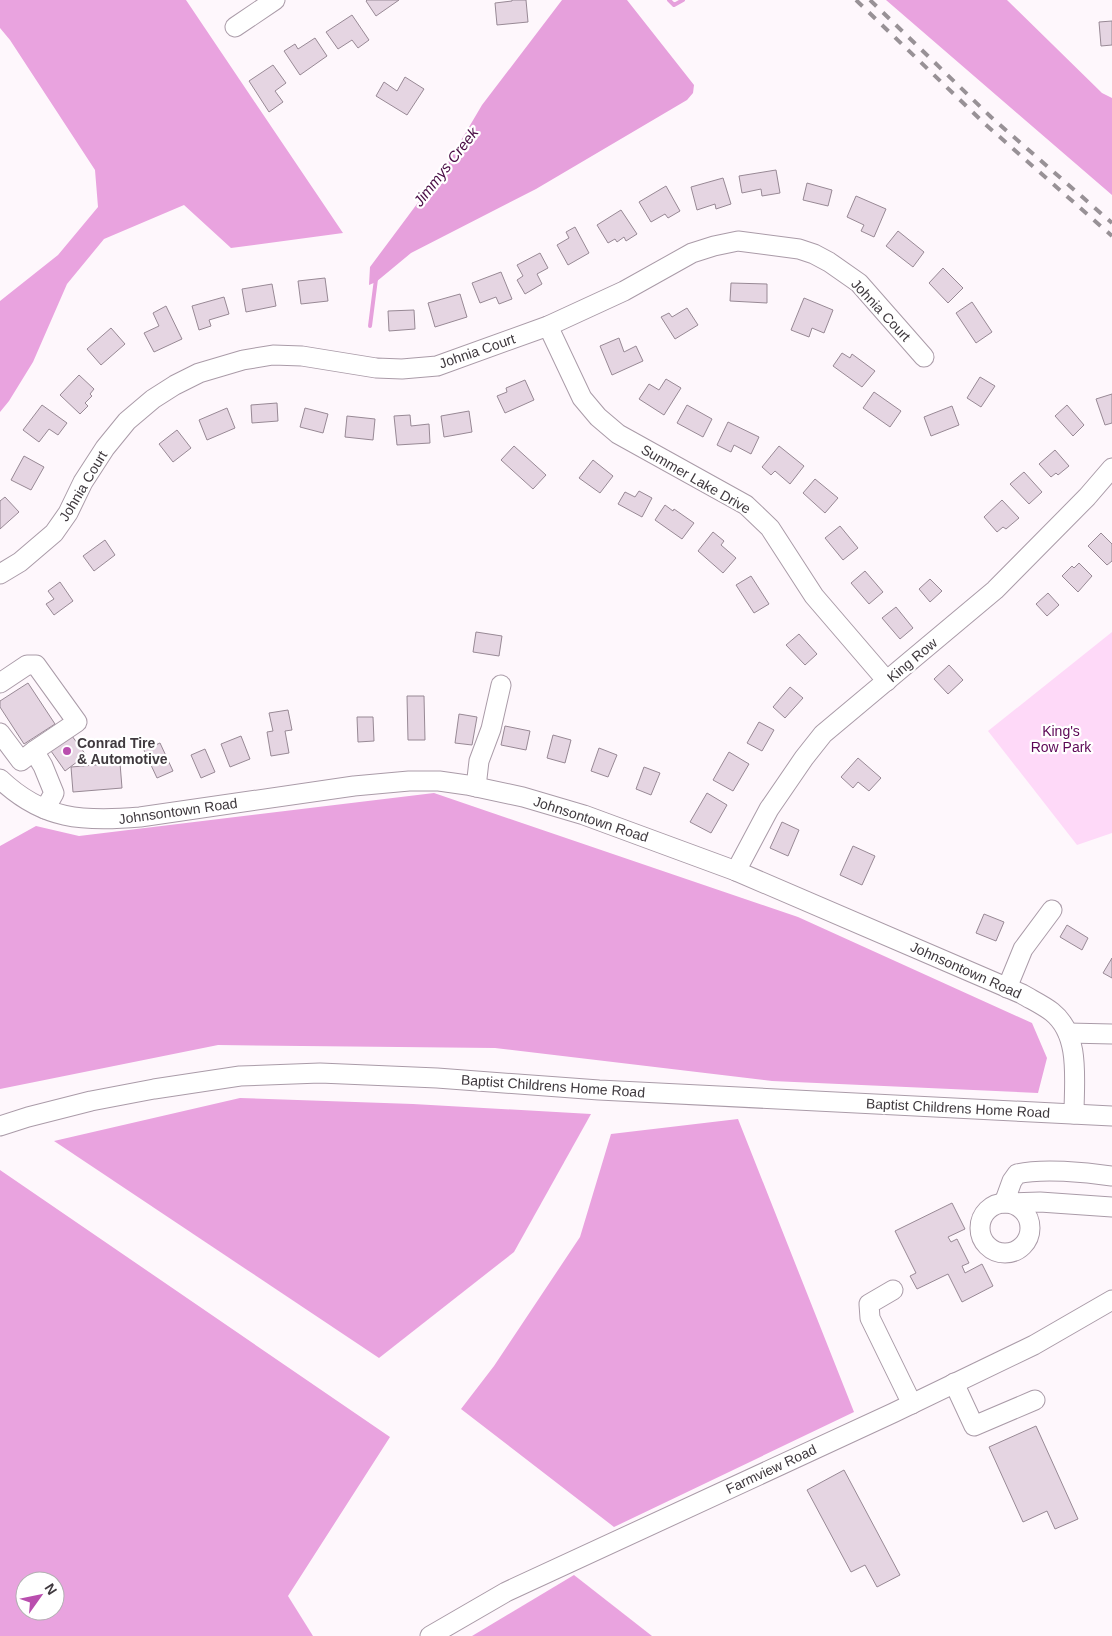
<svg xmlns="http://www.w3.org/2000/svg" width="1112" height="1636" font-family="Arial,sans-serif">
<rect width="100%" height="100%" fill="#fef7fc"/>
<path fill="#fed9f8" d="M1112,632V833L1077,845L988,731Z"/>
<g fill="#e9a3df" fill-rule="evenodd">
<path d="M0,0H186L343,233L231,248L184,205L104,239L67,284L33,362L9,401L0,412V301L58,255L98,207L95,170L10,40L0,28Z"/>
<path d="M886,0H1007L1102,93L1112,98V195Z"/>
<path d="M434,793L798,917L1032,1023L1047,1058L1038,1093L772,1081L495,1048L218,1045L0,1089V846L36,826L79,836Z"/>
<path d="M240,1098L413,1104L591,1114L514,1252L379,1358L54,1141Z"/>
<path d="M738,1119L854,1412L614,1527L461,1409L494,1366L580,1237L611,1134Z"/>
<path d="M0,1170L390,1437L288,1596L313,1636H0ZM25,1581H55V1611H25Z"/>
<path d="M574,1575L652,1636H472Z"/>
</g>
<path fill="#e6a0dc" d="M562,0H627L694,85L693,93L687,100L536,189L411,253L376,282L369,285L370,267L449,161L482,105Z"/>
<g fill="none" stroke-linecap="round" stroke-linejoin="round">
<g stroke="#e6a0dc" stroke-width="4">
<path d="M669,0L674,5L683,0"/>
<path d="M370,326L376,279"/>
</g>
</g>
<g fill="#e5d5e2" stroke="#988995">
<path d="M367,0H399L376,16L366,1Z"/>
<path d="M512,0H526L528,22L497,25L495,3L512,1Z"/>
<path d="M352,15L369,40L358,48L352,40L338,49L326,32Z"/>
<path d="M1112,21V45L1101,46L1099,22Z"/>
<path d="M315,38L327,56L300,75L284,51L295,44L298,49Z"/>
<path d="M273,65L286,83L275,91L283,102L269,112L249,81Z"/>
<path d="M405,77L424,89L407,115L376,96L384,82L397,91Z"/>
<path d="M776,170L780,193L762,196L761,189L742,193L739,176Z"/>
<path d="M723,178L731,204L716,209L715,204L697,210L691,187Z"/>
<path d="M807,183L832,190L828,206L803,200Z"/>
<path d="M666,186L680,211L668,218L665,214L651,222L639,202Z"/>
<path d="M856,196L886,209L874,237L861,231L864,225L847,217Z"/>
<path d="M621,210L637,234L626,241L624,237L617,242L615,239L608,243L597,225Z"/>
<path d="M575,227L589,253L568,265L557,245L569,238L566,232Z"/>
<path d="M898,231L924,252L913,267L886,246Z"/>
<path d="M540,253L548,268L537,274L542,284L525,294L517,280L523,276L517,265Z"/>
<path d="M943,268L963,288L948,303L929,283Z"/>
<path d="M501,272L512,299L499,304L496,297L480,303L472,283Z"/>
<path d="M325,278L328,301L301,304L298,281Z"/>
<path d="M731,283L767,284V303L730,301Z"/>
<path d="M272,284L276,306L246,312L242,289Z"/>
<path d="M460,294L467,317L435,327L428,303Z"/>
<path d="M224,297L229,314L209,320L211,326L199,330L192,306Z"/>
<path d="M804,298L833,310L824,333L812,328L809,337L791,330Z"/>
<path d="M972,302L992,332L976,343L956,313Z"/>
<path d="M166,306L182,339L154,352L144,333L159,326L153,313Z"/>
<path d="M687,308L698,325L675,339L661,317L669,313L672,317Z"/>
<path d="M414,310L415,329L389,331L388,311Z"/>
<path d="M111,328L125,344L101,365L87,349Z"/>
<path d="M619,338L624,352L636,346L643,361L612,375L600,346Z"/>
<path d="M842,353L850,358L852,354L875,371L862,387L833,366Z"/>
<path d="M79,375L94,389L90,394L92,396L85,403L88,406L80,414L60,395Z"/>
<path d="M980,377L995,386L981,407L967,398Z"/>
<path d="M666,379L681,388L664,415L639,399L649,384L659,390Z"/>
<path d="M525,380L534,400L505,413L497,396L507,392L506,388Z"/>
<path d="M874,392L901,411L890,427L863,408Z"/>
<path d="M1112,394V423L1105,425L1096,399Z"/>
<path d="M277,403L278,421L252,423L251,405Z"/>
<path d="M42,405L67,423L58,435L49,429L39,442L23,430Z"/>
<path d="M687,405L712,419L703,437L677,423Z"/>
<path d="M1067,405L1084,425L1073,436L1055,416Z"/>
<path d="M952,406L959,425L931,436L924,417Z"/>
<path d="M227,408L235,428L207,440L199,420Z"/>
<path d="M305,408L328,414L323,433L300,427Z"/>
<path d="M469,411L472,432L444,437L441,416Z"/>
<path d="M410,415L411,426L429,424L430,443L397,445L394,416Z"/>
<path d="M347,416L375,419L373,440L345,437Z"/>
<path d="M728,422L759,437L751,454L734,445L731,452L717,445Z"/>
<path d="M177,430L191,448L173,462L159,444Z"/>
<path d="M514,446L546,475L533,489L501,460Z"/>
<path d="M779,446L804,466L790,484L775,471L771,475L762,467Z"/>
<path d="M1055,450L1069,466L1058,475L1056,473L1051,477L1039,464Z"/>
<path d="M24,456L44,467L31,490L11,480Z"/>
<path d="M593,460L613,476L600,493L579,478Z"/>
<path d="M1024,472L1042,492L1029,504L1010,484Z"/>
<path d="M815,479L838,498L825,513L803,493Z"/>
<path d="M639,491L652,498L642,517L618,504L625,492L635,497Z"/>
<path d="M5,497L19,512L0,529V501Z"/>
<path d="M1002,500L1019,518L1006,529L1003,527L997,532L984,517Z"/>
<path d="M665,505L673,511L674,509L694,523L682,539L655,520Z"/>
<path d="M840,526L858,548L843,560L825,538Z"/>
<path d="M713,532L724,541L721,545L736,558L723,573L698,551Z"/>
<path d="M1101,533L1112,544V561L1107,565L1088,546Z"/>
<path d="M105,540L115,555L94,571L83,556Z"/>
<path d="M1079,563L1092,576L1078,592L1062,576L1072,566L1074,568Z"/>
<path d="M865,571L883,592L869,604L851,583Z"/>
<path d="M751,576L769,604L754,613L736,585Z"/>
<path d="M930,579L942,591L930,602L919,589Z"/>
<path d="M60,582L73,601L54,615L46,604L54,599L48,591Z"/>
<path d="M1048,593L1059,605L1047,616L1036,604Z"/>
<path d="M896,607L913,628L900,639L882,618Z"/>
<path d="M476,632L502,636L499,656L473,652Z"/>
<path d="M799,634L817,654L805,665L786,645Z"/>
<path d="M949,665L963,680L948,694L934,679Z"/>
<path d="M28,683L55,724L24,744L0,707V701Z"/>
<path d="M790,687L803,698L785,718L773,707Z"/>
<path d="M407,696H424L425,740H408Z"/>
<path d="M288,710L292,730L285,731L289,753L271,756L267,732L273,731L269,713Z"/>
<path d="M459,714L477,717L472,745L455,743Z"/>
<path d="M357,717H373L374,741L358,742Z"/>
<path d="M759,722L774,730L762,751L747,743Z"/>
<path d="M505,726L530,731L526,750L501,745Z"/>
<path d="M553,735L571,740L565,763L547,758Z"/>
<path d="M72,736L86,755L65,771L51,751Z"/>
<path d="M241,736L250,759L230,767L221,744Z"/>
<path d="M160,743L173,771L157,778L144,750Z"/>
<path d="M599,748L617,755L608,777L591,771Z"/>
<path d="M205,749L215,772L201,778L191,755Z"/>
<path d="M729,752L749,764L733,791L713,780Z"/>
<path d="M858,758L881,778L869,791L858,782L853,788L841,777Z"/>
<path d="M120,763L122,788L73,792L71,767Z"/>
<path d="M644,767L660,773L651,795L636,789Z"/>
<path d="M707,793L727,805L711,833L690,822Z"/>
<path d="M782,822L799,830L788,856L770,848Z"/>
<path d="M853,846L875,856L862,885L840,875Z"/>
<path d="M984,914L1004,922L996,941L976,933Z"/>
<path d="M1067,925L1088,938L1082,950L1060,937Z"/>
<path d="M1112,958V978L1103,973Z"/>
<path d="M952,1203L965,1229L948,1237L951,1242L957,1239L969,1263L962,1266L965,1273L982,1264L993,1286L962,1302L948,1274L917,1289L910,1276L916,1273L895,1231Z"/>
<path d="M1036,1426L1078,1519L1055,1529L1047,1511L1023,1522L989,1447Z"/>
<path d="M844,1470L900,1575L877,1587L865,1565L851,1572L807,1490Z"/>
</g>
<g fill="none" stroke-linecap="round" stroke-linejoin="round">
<defs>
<g id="minor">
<path d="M235,27L275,0"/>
<path d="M548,326L582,398L598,417L618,434L746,505L770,528L814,596L887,681"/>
<path d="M0,574L20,562L54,533L68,513L83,482L105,448L127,421L153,399L175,385L199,373L243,360L273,355L302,356L376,368L402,369L437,366L548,326L624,291L692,253L714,246L738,241L799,249L814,254L829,262L859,283L924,357"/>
<path d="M0,683L27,665H36L77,722L34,751L43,766L54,793L45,809"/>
<path d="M0,733L21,761L34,751"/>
<path d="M0,779C43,820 83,822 140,817L354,786L409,781H439L467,785L523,797L584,815L736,871L1022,994C1032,1000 1043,1005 1052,1012C1081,1035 1074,1081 1074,1114"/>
<path d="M476,787L479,761L491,729L501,685"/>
<path d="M736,871L769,809L804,758L823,734L995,590L1087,497L1112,468"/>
<path d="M1007,988L1023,949L1052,910"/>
<path d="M1068,1033L1112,1034"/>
<path d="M0,1126L28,1117L91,1101L154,1089L240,1076L320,1073L437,1078L599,1090L1112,1116"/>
<path d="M1112,1176C1086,1172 1041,1168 1017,1174L1012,1181L1004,1203L1040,1202L1112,1207"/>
<circle cx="1005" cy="1228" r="25"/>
<path d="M893,1290L869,1304L870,1318L912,1404"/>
<path d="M954,1383L974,1426L1035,1400"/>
<path d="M430,1636L506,1592L893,1413L1034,1345L1112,1300"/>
</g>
</defs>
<use href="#minor" stroke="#aa9ba8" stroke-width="21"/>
<use href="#minor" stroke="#fff" stroke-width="19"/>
<g stroke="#989196" stroke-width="4" stroke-dasharray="9 9" stroke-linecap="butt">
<path d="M856,0L985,124L1112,236"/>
<path d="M870,0L991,117L1112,223"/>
</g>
</g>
<circle fill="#b94eae" stroke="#fff" stroke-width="2" cx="67" cy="751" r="5"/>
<g text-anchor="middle" stroke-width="4.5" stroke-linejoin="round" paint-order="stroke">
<g font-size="14" fill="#3f393e" stroke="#fff">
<text transform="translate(881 310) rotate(47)" y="5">Johnia Court</text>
<text transform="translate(477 351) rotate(-19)" y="5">Johnia Court</text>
<text transform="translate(696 479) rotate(30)" y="5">Summer Lake Drive</text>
<text transform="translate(83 486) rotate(-59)" y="5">Johnia Court</text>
<text transform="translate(912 660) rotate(-40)" y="5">King Row</text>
<text transform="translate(178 811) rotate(-8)" y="5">Johnsontown Road</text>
<text transform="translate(591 819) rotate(18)" y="5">Johnsontown Road</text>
<text transform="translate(966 970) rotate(24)" y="5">Johnsontown Road</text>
<text transform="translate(553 1086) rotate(4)" y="5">Baptist Childrens Home Road</text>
<text transform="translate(958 1108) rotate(3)" y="5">Baptist Childrens Home Road</text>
<text transform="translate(771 1469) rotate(-25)" y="5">Farmview Road</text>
</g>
<g font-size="14" fill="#5c0656" stroke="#fff">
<text x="1061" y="736">King's<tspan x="1061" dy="16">Row Park</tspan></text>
</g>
<g font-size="14" font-weight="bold" fill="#3f393e" stroke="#fff" text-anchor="start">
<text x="77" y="748">Conrad Tire<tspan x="77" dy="16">&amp; Automotive</tspan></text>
</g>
<g font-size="15" font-style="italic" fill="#480b43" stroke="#fff">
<text transform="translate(446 167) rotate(-52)" y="5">Jimmys Creek</text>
</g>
</g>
<g transform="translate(40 1596) rotate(57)"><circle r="24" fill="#ffffff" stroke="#b2b0b2"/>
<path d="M0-4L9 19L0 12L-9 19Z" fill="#b94eae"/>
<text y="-8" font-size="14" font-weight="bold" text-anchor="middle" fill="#3f393e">N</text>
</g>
</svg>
